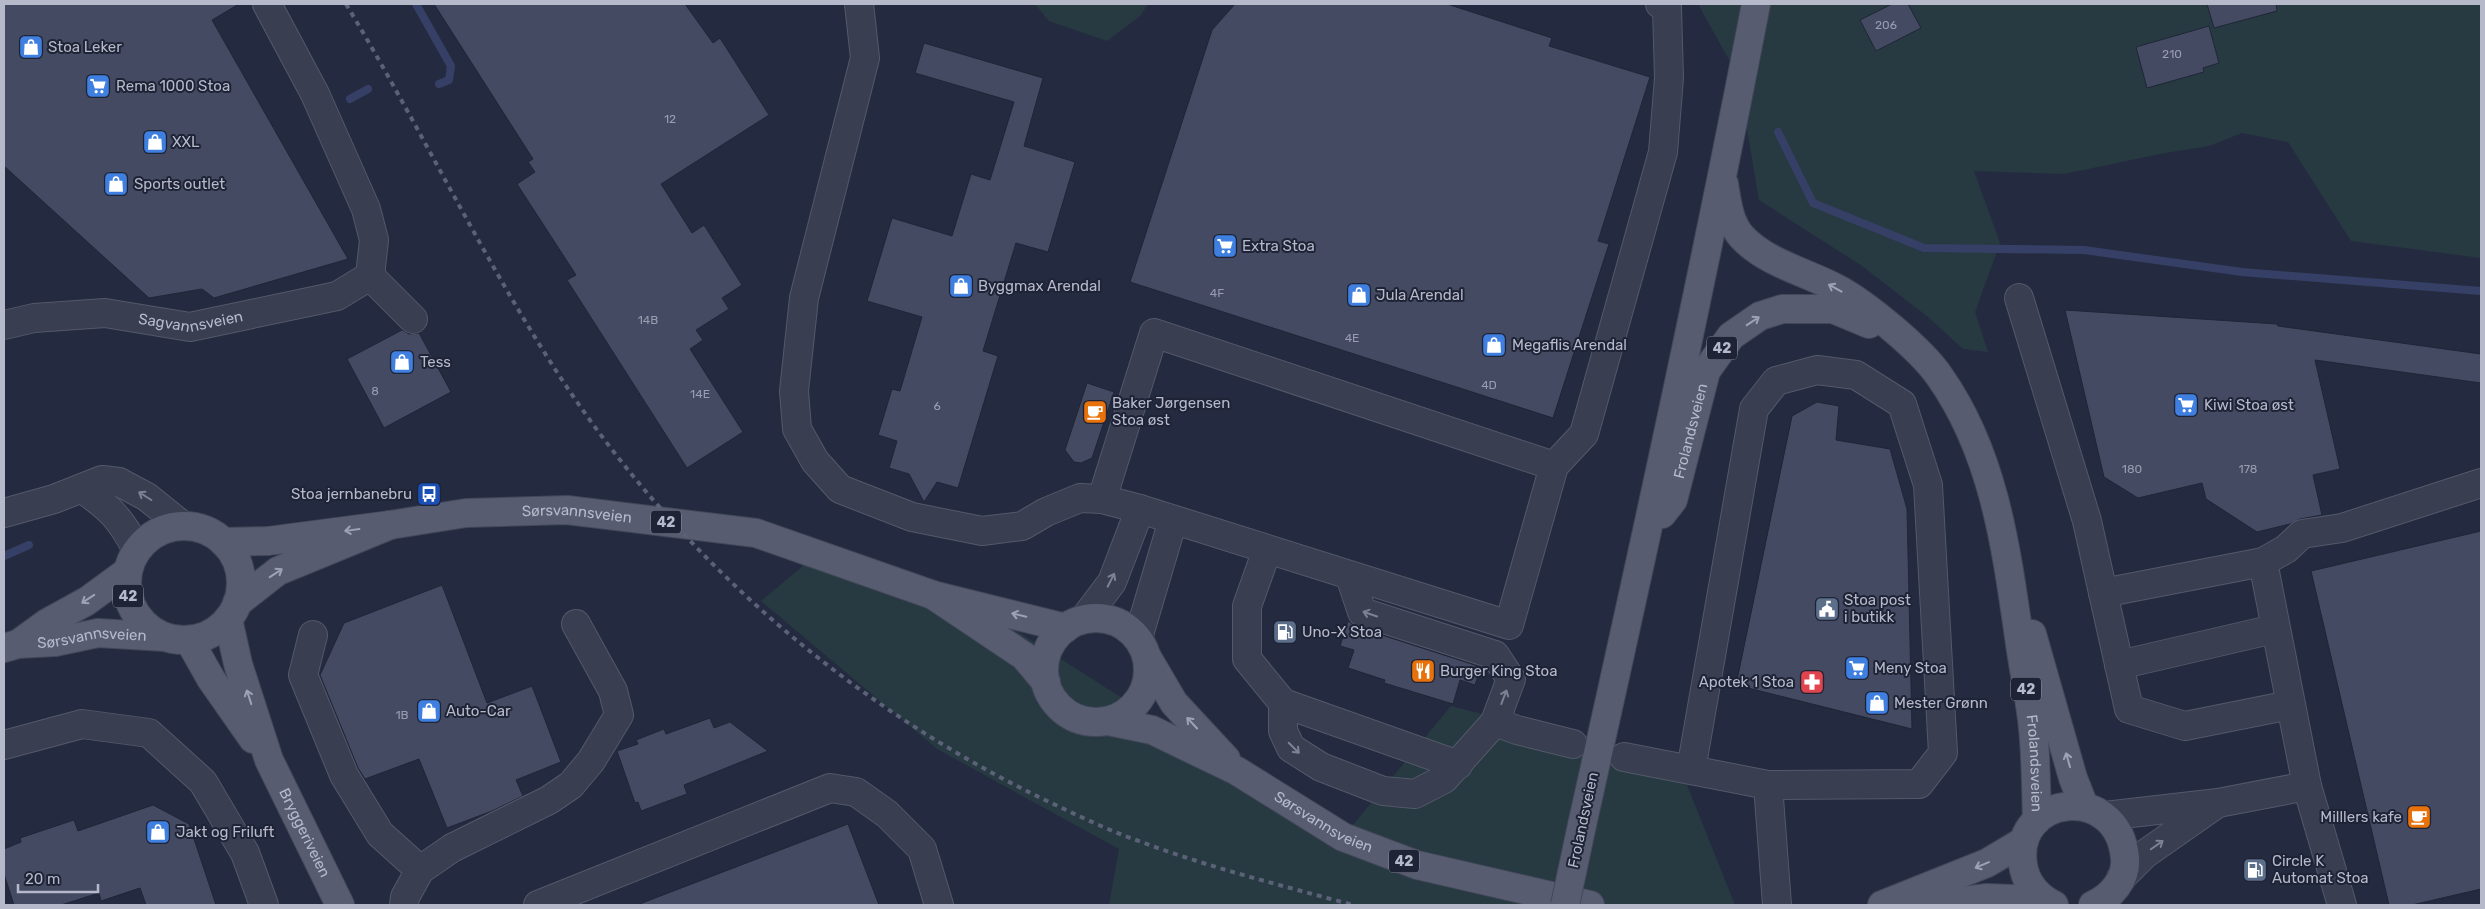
<svg xmlns="http://www.w3.org/2000/svg" width="2485" height="909" font-family="Rubik,sans-serif">
<rect width="100%" height="100%" fill="#242b40"/>
<g fill="#273941">
<path d="M1035,4H1148L1140,16L1107,41L1049,21Z"/>
<path d="M1698,4H2481V258L2351,241L2288,142L2242,133L2209,146L2165,153L2064,174L1974,171L2000,243L1975,312L1988,352L1963,349L1928,317L1862,266L1759,200L1738,76Z"/>
<path d="M822,550L946,586L1254,782L1348,831L1451,706L1602,745L1683,775L1735,905H1109L1119,849L937,749L761,601Z"/>
</g>
<g fill="none" stroke-linecap="round" stroke-linejoin="round">
<g stroke="#364066" stroke-width="8">
<path d="M416,4L451,66L449,80L439,84"/>
<path d="M350,99L368,89"/>
<path d="M1778,132L1813,203L1924,248L2084,250L2242,272L2481,291"/>
<path d="M4,556L29,545"/>
</g>
</g>
<g fill="#434a62" stroke="#202537">
<path d="M4,4H239L212,20L348,259L214,298L202,289L149,298L4,166Z"/>
<path d="M434,4H685L713,43L720,38L769,115L661,184L692,233L704,225L742,285L722,298L729,309L696,330L703,340L690,349L743,432L687,468L567,280L576,275L517,184L535,172L528,162L533,159Z"/>
<path d="M1235,4H1447L1552,38L1549,46L1650,77L1598,241L1609,244L1553,418L1130,282L1212,30Z"/>
<path d="M1892,4H1908L1921,28L1876,51L1860,20Z"/>
<path d="M2207,4H2276L2277,11L2214,28Z"/>
<path d="M2209,26L2219,63L2203,68L2204,72L2147,88L2136,47Z"/>
<path d="M924,43L1043,78L1024,146L1075,162L1048,252L1016,243L983,351L998,356L958,488L937,482L924,502L909,474L889,468L897,441L878,435L892,389L900,391L922,317L867,301L892,218L952,236L971,174L990,180L1014,102L915,73Z"/>
<path d="M2065,310L2277,324L2278,326L2481,354V383L2315,360L2340,469L2313,475L2322,515L2300,519L2290,524L2257,532L2206,499L2202,483L2138,498L2104,477Z"/>
<path d="M402,330L409,334L419,333L451,392L384,428L347,359Z"/>
<path d="M1087,383L1114,392L1092,458L1081,463L1074,462L1065,450Z"/>
<path d="M1817,402L1839,406L1836,440L1890,449L1907,509L1912,729L1736,685L1792,416Z"/>
<path d="M2481,531V889L2412,905H2389L2311,571Z"/>
<path d="M442,585L487,703L532,686L561,762L516,780L523,796L492,811L447,828L419,759L365,779L358,768L320,675L344,623Z"/>
<path d="M1348,621L1357,627L1481,667L1475,685L1460,680L1453,704L1384,683L1385,680L1348,668L1354,650L1340,646Z"/>
<path d="M710,718L714,728L730,722L768,751L684,785L687,794L641,811L638,802L635,803L617,751L638,744L636,740L664,729L666,734Z"/>
<path d="M153,805L189,824L216,905H146L140,888L101,901L99,893L61,905H14L4,874V849L21,842L20,838L74,820L78,831Z"/>
<path d="M848,824L879,905H642V903Z"/>
</g>
<g fill="none" stroke-linecap="round" stroke-linejoin="round">
<defs>
<g id="minor">
<path d="M859,4L865,58L804,298L794,391L797,429L815,461L840,489L912,517L982,531L1022,526L1046,512L1080,498L1102,499L1140,509L1509,625L1554,466L1584,434L1663,152L1669,78L1667,8L1660,4"/>
<path d="M370,276L413,319"/>
<path d="M2019,298L2087,521L2129,709L2185,726L2290,705"/>
<path id="s1" d="M4,325L34,318L105,313L190,327L337,296L370,276L374,240L366,209L315,94L267,4"/>
<path d="M82,489C110,507 122,521 137,550"/>
<path d="M1102,499L1154,333L1554,466"/>
<path d="M4,513L54,499L102,480L119,482L147,497L183,526"/>
<path d="M1267,550L1247,606V659L1283,703L1458,765"/>
<path d="M2103,593L2263,562"/>
<path d="M1084,619L1112,582L1140,509"/>
<path d="M313,635L303,675L344,775L380,834L420,870"/>
<path d="M1138,638L1173,520"/>
<path d="M2119,665L2274,629"/>
<path d="M1283,703V731L1291,748L1321,767L1383,791L1415,794L1444,779L1495,722L1511,679L1495,655L1362,612L1350,576"/>
<path d="M1495,722L1517,730L1573,744"/>
<path d="M4,745L82,724L149,733L203,782L245,853L264,905"/>
<path d="M1624,757L1768,785L1919,784L1943,753L1928,485L1902,404L1856,375L1817,370L1776,381L1754,409L1691,770"/>
<path d="M1768,785L1777,905"/>
<path d="M2105,816L2218,803L2307,786"/>
<path d="M2121,878L2145,854L2215,805"/>
<path d="M404,905L405,897L420,870L452,848L549,800L571,785L591,761L619,715L613,691L576,624"/>
<path d="M538,905L830,788L856,792L887,814L922,849L939,905"/>
<path d="M2342,905L2307,786L2263,562L2286,549L2302,534L2342,528L2481,483"/>
</g>
<g id="major">
<path id="s2" d="M1724,184C1727,202 1729,223 1742,237C1766,263 1806,272 1836,288C1865,303 1922,350 1940,377C1994,454 2006,547 2019,637C2023,668 2030,698 2033,728C2036,758 2036,789 2037,820"/>
<path id="s3" d="M1662,514L1673,500L1706,371L1731,336L1760,316L1782,309H1833L1869,324"/>
<path id="s4" d="M390,525L466,513L567,510L756,533L933,595"/>
<circle cx="184" cy="583" r="57"/>
<path d="M223,542L268,541L390,525L278,571L237,603"/>
<circle cx="1096" cy="670" r="52"/>
<path id="s5" d="M228,619L238,664L269,760L340,905"/>
<path d="M2032,634L2073,778L2084,806"/>
<path d="M189,640L211,679L253,739"/>
<path d="M18,644L47,623L87,601L128,571"/>
<path id="s6" d="M4,648L18,644L55,642L98,633L165,637"/>
<path d="M1147,657L1174,703L1226,759"/>
<path d="M1046,682L1024,656L933,595L1066,628"/>
<path id="s7" d="M1108,721L1152,730L1237,771L1343,837L1417,865L1590,905"/>
<path d="M1582,825C1643,552 1703,279 1756,4"/>
<path d="M1882,905L1987,863L2024,841"/>
<path d="M1932,905L1987,898L2044,900"/>
<path d="M2054,905C2038,897 2026,884 2023,865C2012,795 2118,781 2125,858C2127,879 2111,897 2093,905"/>
</g>
</defs>
<use href="#minor" stroke="#54596a" stroke-width="30"/>
<use href="#major" stroke="#424759" stroke-width="30"/>
<use href="#minor" stroke="#393e50" stroke-width="28"/>
<use href="#major" stroke="#575c70" stroke-width="28"/>
<path stroke="#5b6177" stroke-width="4" stroke-dasharray="5 5" stroke-linecap="butt" d="M346,4C418,123 478,249 553,366C673,553 846,704 1045,800C1075,814 1105,829 1136,840C1207,867 1280,885 1353,905"/>
<defs>
<path id="major-bridge" d="M1565,905L1582,825"/>
</defs>
<use href="#major-bridge" stroke="#424759" stroke-width="30" stroke-linecap="butt"/>
<use href="#major-bridge" stroke="#575c70" stroke-width="28"/>
</g>
<defs><path id="oneway-shaft" d="M-6 0H5M1.5-3L5.5 0L1.5 3" fill="none" stroke-width="1.6" stroke-linecap="round" stroke-linejoin="round" transform="scale(1.25)"/></defs>
<g stroke="#9ea2b4">
<use href="#oneway-shaft" transform="translate(1835 288) rotate(-151)"/>
<use href="#oneway-shaft" transform="translate(1753 321) rotate(-33)"/>
<use href="#oneway-shaft" transform="translate(352 530) rotate(172)"/>
<use href="#oneway-shaft" transform="translate(276 573) rotate(-33)"/>
<use href="#oneway-shaft" transform="translate(88 599) rotate(147)"/>
<use href="#oneway-shaft" transform="translate(1019 615) rotate(-167)"/>
<use href="#oneway-shaft" transform="translate(249 697) rotate(-108)"/>
<use href="#oneway-shaft" transform="translate(1192 723) rotate(-133)"/>
<use href="#oneway-shaft" transform="translate(2068 760) rotate(-106)"/>
<use href="#oneway-shaft" transform="translate(1982 865) rotate(157)"/>
</g>
<g stroke="#7d8293">
<use href="#oneway-shaft" transform="translate(145 496) rotate(-148)"/>
<use href="#oneway-shaft" transform="translate(1111 580) rotate(-63)"/>
<use href="#oneway-shaft" transform="translate(1370 614) rotate(-161)"/>
<use href="#oneway-shaft" transform="translate(1504 697) rotate(-69)"/>
<use href="#oneway-shaft" transform="translate(1294 748) rotate(45)"/>
<use href="#oneway-shaft" transform="translate(2157 845) rotate(-35)"/>
</g>
<defs>
<symbol id="shop-square" viewBox="-11 -11 22 22"><rect x="-9" y="-9" width="18" height="18" rx="4" fill="#3f7fe0" stroke="#1e2335"/><path d="M-5-2.5h2.3a2.7 3.5 0 0 1 5.4 0H5L5.5 6h-11ZM-1.5-2.5h3a1.5 2.3 0 0 0-3 0Z" fill="#fff"/></symbol>
<symbol id="supermarket-square" viewBox="-11 -11 22 22"><rect x="-9" y="-9" width="18" height="18" rx="4" fill="#3f7fe0" stroke="#1e2335"/><path d="M-6-5.5h2.5l.6 2H6L4.5 2H-2.5L-4.4-4H-6ZM-1.5 3.2a1.3 1.3 0 1 0 .1 0ZM3 3.2a1.3 1.3 0 1 0 .1 0Z" fill="#fff"/></symbol>
<symbol id="cafe-square" viewBox="-11 -11 22 22"><rect x="-9" y="-9" width="18" height="18" rx="4" fill="#e8710a" stroke="#1e2335"/><path d="M-5.5-4.5H6V0H3Q3 3.5 0 3.5H-2.5Q-5.5 3.5-5.5 0ZM3-3.2v2h1.7v-2ZM-6 4.5H4V6H-6Z" fill="#fff"/></symbol>
<symbol id="bus-square" viewBox="-11 -11 22 22"><rect x="-9" y="-9" width="18" height="18" rx="4" fill="#1a4fb4" stroke="#1e2335"/><path d="M-5-6H5V4H4V6H2V4H-2V6H-4V4H-5ZM-3.5-4V0h7V-4ZM-3.5 1.2v1.5H-2V1.2ZM2 1.2v1.5H3.5V1.2Z" fill="#fff"/></symbol>
<symbol id="civic-square" viewBox="-11 -11 22 22"><rect x="-9" y="-9" width="18" height="18" rx="4" fill="#5c6f8a" stroke="#1e2335"/><path d="M-.6-6.5H3V-4.5H.6V-3L4-1V1h2V6H-6V1h2V-1L-.6-3ZM-1.2 2.5V6h2.4V2.5Z" fill="#fff"/></symbol>
<symbol id="fuel-square" viewBox="-11 -11 22 22"><rect x="-9" y="-9" width="18" height="18" rx="4" fill="#5c6f8a" stroke="#1e2335"/><path d="M-5.5-6h7V0h2V4h1.3V-2.5L3-4.5l.8-.8L6-3V5H2.5V1h-1V6h-7ZM-4.2-4.7v3.2H.2V-4.7Z" fill="#fff"/></symbol>
<symbol id="restaurant-square" viewBox="-11 -11 22 22"><rect x="-9" y="-9" width="18" height="18" rx="4" fill="#e8710a" stroke="#1e2335"/><path d="M-5-6h1v4h1v-4h1v4h1v-4h1v5L-1.5 .5V6h-2V.5L-5-1ZM5-6V6H3V1.5H1.5Q1.5-4 5-6Z" fill="#fff"/></symbol>
<symbol id="pharmacy-square" viewBox="-11 -11 22 22"><rect x="-9" y="-9" width="18" height="18" rx="4" fill="#e0444e" stroke="#1e2335"/><path d="M-2-6h4v4h4v4h-4v4h-4v-4h-4v-4h4Z" fill="#fff"/></symbol>
</defs>
<g fill-rule="evenodd">
<use href="#shop-square" x="17" y="33" width="28" height="28"/>
<use href="#supermarket-square" x="84" y="72" width="28" height="28"/>
<use href="#shop-square" x="141" y="128" width="28" height="28"/>
<use href="#shop-square" x="102" y="170" width="28" height="28"/>
<use href="#supermarket-square" x="1211" y="232" width="28" height="28"/>
<use href="#shop-square" x="947" y="272" width="28" height="28"/>
<use href="#shop-square" x="1345" y="281" width="28" height="28"/>
<use href="#shop-square" x="1480" y="331" width="28" height="28"/>
<use href="#shop-square" x="388" y="348" width="28" height="28"/>
<use href="#supermarket-square" x="2172" y="391" width="28" height="28"/>
<use href="#cafe-square" x="1081" y="398" width="28" height="28"/>
<use href="#bus-square" x="415" y="480" width="28" height="28"/>
<use href="#civic-square" x="1813" y="595" width="28" height="28"/>
<use href="#fuel-square" x="1271" y="618" width="28" height="28"/>
<use href="#supermarket-square" x="1843" y="654" width="28" height="28"/>
<use href="#restaurant-square" x="1409" y="657" width="28" height="28"/>
<use href="#pharmacy-square" x="1798" y="668" width="28" height="28"/>
<use href="#shop-square" x="1863" y="689" width="28" height="28"/>
<use href="#shop-square" x="415" y="697" width="28" height="28"/>
<use href="#cafe-square" x="2405" y="803" width="28" height="28"/>
<use href="#shop-square" x="144" y="818" width="28" height="28"/>
<use href="#fuel-square" x="2241" y="856" width="28" height="28"/>
</g>
<g text-anchor="middle" stroke-width="4" stroke-linejoin="round" paint-order="stroke">
<g font-size="12" fill="#989db0">
<text x="1886" y="29">206</text>
<text x="2172" y="58">210</text>
<text x="670" y="123">12</text>
<text x="1217" y="297">4F</text>
<text x="648" y="324">14B</text>
<text x="1352" y="342">4E</text>
<text x="1489" y="389">4D</text>
<text x="375" y="395">8</text>
<text x="700" y="398">14E</text>
<text x="937" y="410">6</text>
<text x="2132" y="473">180</text>
<text x="2248" y="473">178</text>
<text x="402" y="719">1B</text>
</g>
<g fill="#1e2335" stroke="#888c9d" stroke-width="1">
<rect x="1707" y="336.5" width="30" height="23" rx="4"/>
<rect x="651" y="510.5" width="30" height="23" rx="4"/>
<rect x="113" y="584.5" width="30" height="23" rx="4"/>
<rect x="2011" y="677.5" width="30" height="23" rx="4"/>
<rect x="1389" y="849.5" width="30" height="23" rx="4"/>
</g>
<g font-size="14" font-weight="bold" fill="#b5b9ca">
<text x="1722" y="353">42</text>
<text x="666" y="527">42</text>
<text x="128" y="601">42</text>
<text x="2026" y="694">42</text>
<text x="1404" y="866">42</text>
</g>
<g font-size="15" fill="#b5b9ca" stroke="#1e2335" text-anchor="start">
<text x="48" y="52">Stoa Leker</text>
<text x="116" y="91">Rema 1000 Stoa</text>
<text x="172" y="147">XXL</text>
<text x="134" y="189">Sports outlet</text>
<text x="1242" y="251">Extra Stoa</text>
<text x="978" y="291">Byggmax Arendal</text>
<text x="1376" y="300">Jula Arendal</text>
<text x="1512" y="350">Megaflis Arendal</text>
<text x="420" y="367">Tess</text>
<text x="1112" y="408">Baker Jørgensen<tspan x="1112" dy="17">Stoa øst</tspan></text>
<text x="2204" y="410">Kiwi Stoa øst</text>
<text x="412" y="499" text-anchor="end">Stoa jernbanebru</text>
<text x="1844" y="605">Stoa post<tspan x="1844" dy="17">i butikk</tspan></text>
<text x="1302" y="637">Uno-X Stoa</text>
<text x="1874" y="673">Meny Stoa</text>
<text x="1440" y="676">Burger King Stoa</text>
<text x="1794" y="687" text-anchor="end">Apotek 1 Stoa</text>
<text x="1894" y="708">Mester Grønn</text>
<text x="446" y="716">Auto-Car</text>
<text x="2402" y="822" text-anchor="end">Milllers kafe</text>
<text x="176" y="837">Jakt og Friluft</text>
<text x="2272" y="866">Circle K<tspan x="2272" dy="17">Automat Stoa</tspan></text>
</g>
<g font-size="15" fill="#b5b9ca" stroke="#1e2335">
<text dy="5" stroke="none"><textPath href="#s1" startOffset="189">Sagvannsveien</textPath></text>
<text dy="5" stroke="none"><textPath href="#s3" startOffset="89">Frolandsveien</textPath></text>
<text dy="5" stroke="none"><textPath href="#s4" startOffset="188">Sørsvannsveien</textPath></text>
<text dy="5" stroke="none"><textPath href="#s6" startOffset="89">Sørsvannsveien</textPath></text>
<text dy="5" stroke="none"><textPath href="#s2" startOffset="704">Frolandsveien</textPath></text>
<text transform="translate(1583 820) rotate(-78)" y="5">Frolandsveien</text>
<text dy="5" stroke="none"><textPath href="#s7" startOffset="240">Sørsvannsveien</textPath></text>
<text dy="5" stroke="none"><textPath href="#s5" startOffset="228">Bryggeriveien</textPath></text>
</g>
</g>
<rect width="2485" height="909" fill="none" stroke="#b5b9ca" stroke-width="10"/>
<path d="M18 884v8h80v-8" fill="none" stroke="#b5b9ca" stroke-width="2.5"/>
<text x="25" y="884" font-size="15" fill="#b5b9ca" stroke="#1e2335" stroke-width="4" paint-order="stroke">20 m</text>
</svg>
